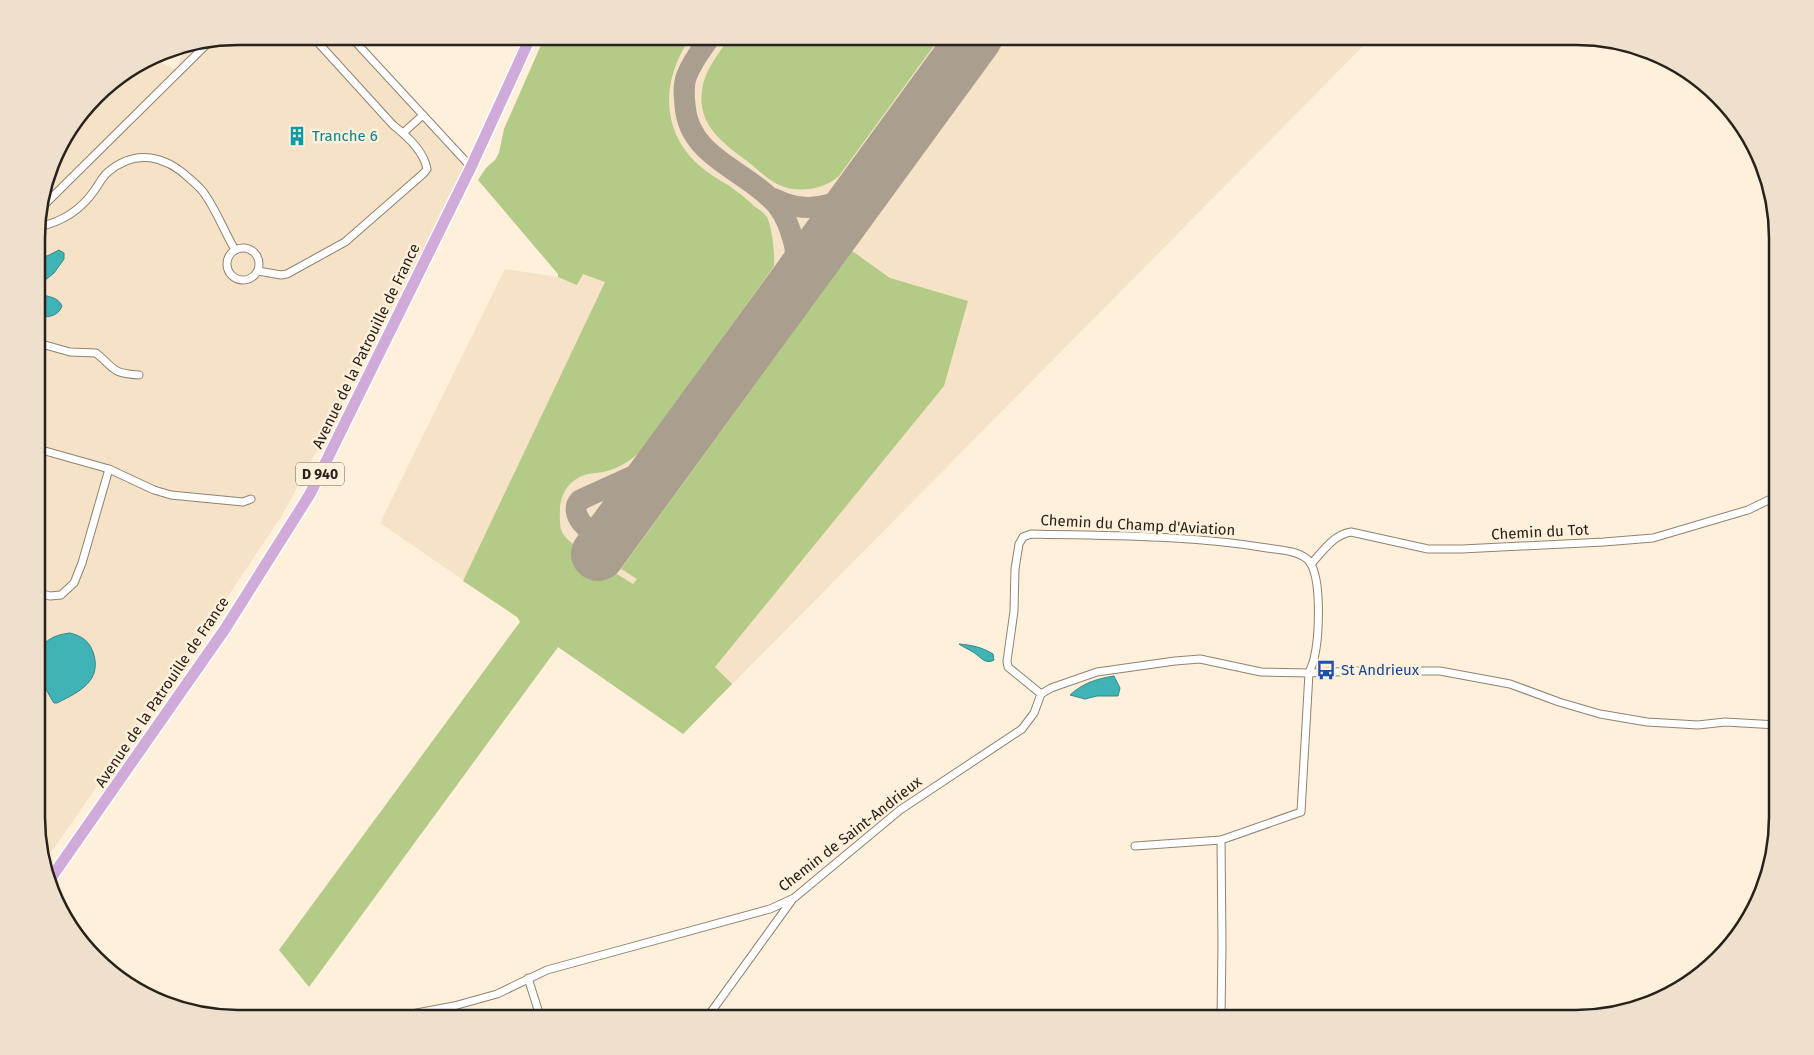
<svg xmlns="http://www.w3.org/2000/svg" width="1814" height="1055" font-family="'Fira Sans',sans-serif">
<rect width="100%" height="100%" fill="#fff0db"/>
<g fill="#f6e2c7">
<path d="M238,36H344L466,168L283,514L190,653L45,861L38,843V212L57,149L105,87L151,58L176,70L185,47Z"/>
<path d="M545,36H1373L683,734L558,647L309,987L279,950L520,622L517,617L380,523L505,269L558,277V274L478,180L486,168L495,160L499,153L504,129Z"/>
</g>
<g fill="#b4cb88">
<path d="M545,36H692C659,80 660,137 706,171C715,178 726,183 735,190C742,195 749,201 755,207C759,209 764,213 767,217C772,227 775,254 774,266L640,452C631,460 619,468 607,471C597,474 587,472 578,478C567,484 562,494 560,506C560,513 559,526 562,532C569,547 618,574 633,584L637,579L621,569L852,251L890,278L968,301L944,386L715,667L732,684L683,734L558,647L309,987L279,950L520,622L517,617L463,581L605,282L583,274L577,285L558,277V274L478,180L486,168L495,160L499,153L504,129Z"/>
<path d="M731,36H941L839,176C824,190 796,194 777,184C766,178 756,168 747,161C723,143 697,125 702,90C705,69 719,53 731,36Z"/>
</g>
<g fill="#3fb3b6" stroke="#388888">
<path d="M59,250L64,253V259L54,273L38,286V257L47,256Z"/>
<path d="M38,293C46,297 58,296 62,306C58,317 48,317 38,317Z"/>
<path d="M70,633C82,636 89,641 93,652C103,681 79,692 57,703H54C36,675 25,638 70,633Z"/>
<path d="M959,644C971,645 982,647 993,654L994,660C985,665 981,657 973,652C968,649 963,647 959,644Z"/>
<path d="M1114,676L1120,688L1118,696H1097L1085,699L1070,695C1083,683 1096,679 1114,676Z"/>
</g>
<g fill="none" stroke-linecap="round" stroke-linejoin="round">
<g stroke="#aa9e8f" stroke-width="21">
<path d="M711,36C702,49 693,60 687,75C683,84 684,95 685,105C688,154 739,168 769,197C781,207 788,222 792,236C799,257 796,274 787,295"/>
<path d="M769,197C775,199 781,202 787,204C815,214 847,201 868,184"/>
<path d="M614,532C611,534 607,536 603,536C590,536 567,513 580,500L657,465L671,454"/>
</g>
<path stroke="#aa9e8f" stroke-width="54" d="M598,554L976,36"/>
<defs>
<g id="minor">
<path d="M350,36L471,167"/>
<path d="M403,133L423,115"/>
<path d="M38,211L209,42"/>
<path d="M38,227C62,222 80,211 94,191C99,184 102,177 108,172C136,148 166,156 190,179C196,184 202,189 206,196C217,212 225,233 235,250"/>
<circle cx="243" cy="264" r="16"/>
<path d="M258,271L281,275L287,274L345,242L424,173L427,169C424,151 407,136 393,125L312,36"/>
<path d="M38,343L70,352L96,353C116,369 110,373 139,375"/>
<path d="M38,449L109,469L154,490L171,495L243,502L251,499"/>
<path d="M1311,564C1323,551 1333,535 1351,532L1428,549H1462L1604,542L1653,538L1748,510L1777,496"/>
<path d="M38,593L50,596L61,595L74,583L82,563L109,469"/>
<path d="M1041,694L1008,667L1007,661L1014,611L1015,569L1019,544L1023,537L1031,534C1110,536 1189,535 1267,548C1279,550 1296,550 1307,559C1323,573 1319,638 1314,659C1313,664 1310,669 1309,673L1301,812L1221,840L1135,846"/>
<path d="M528,978L541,1019"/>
<path d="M1221,1018L1222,945L1221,840"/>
<path d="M385,1019L454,1006L497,994L547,970L770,909L794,898L900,810L1022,729L1034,713L1041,694L1051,688L1097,672L1175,661L1200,659L1261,672L1309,673L1358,671H1440L1510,684L1559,702L1600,714L1647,722L1698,725L1725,722L1777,725"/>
<path d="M706,1019L792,900"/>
</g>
<path id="primary" d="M51,878L225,629L310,494L471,167L531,36"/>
</defs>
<use href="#minor" stroke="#908270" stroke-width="9"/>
<use href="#primary" stroke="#fff" stroke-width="14"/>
<use href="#minor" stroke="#fff" stroke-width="7"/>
<use href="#primary" stroke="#d0aad9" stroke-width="11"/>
</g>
<defs>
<symbol id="building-bare" viewBox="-9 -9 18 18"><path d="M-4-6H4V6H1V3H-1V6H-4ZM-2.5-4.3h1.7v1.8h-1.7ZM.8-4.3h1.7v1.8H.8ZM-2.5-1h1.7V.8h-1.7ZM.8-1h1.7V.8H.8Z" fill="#0f9aa8" stroke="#fff0db" stroke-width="2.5" paint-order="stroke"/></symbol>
<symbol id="bus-bare" viewBox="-9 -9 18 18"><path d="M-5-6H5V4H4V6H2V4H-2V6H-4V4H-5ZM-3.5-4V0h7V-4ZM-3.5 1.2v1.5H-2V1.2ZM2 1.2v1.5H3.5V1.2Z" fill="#1a4fb4" stroke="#fff0db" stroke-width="2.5" paint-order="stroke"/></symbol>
</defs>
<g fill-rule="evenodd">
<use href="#building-bare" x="283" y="122" width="28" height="28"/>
<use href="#bus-bare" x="1312" y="656" width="28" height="28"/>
</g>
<g text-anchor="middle" stroke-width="5" stroke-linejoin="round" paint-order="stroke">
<rect fill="#fff0db" stroke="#686055" stroke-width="1" x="296" y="462.5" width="48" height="23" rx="4"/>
<g font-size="14" font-weight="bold" fill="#27221b">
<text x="320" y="479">D 940</text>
</g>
<g font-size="15" fill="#0d838f" stroke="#fff0db" text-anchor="start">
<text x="312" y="141">Tranche 6</text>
</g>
<g font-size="15" fill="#27221b" stroke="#fff0db">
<text transform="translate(366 346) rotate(-64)" y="5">Avenue de la Patrouille de France</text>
<text transform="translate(1138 525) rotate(3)" y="5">Chemin du Champ d'Aviation</text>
<text transform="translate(1540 532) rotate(-3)" y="5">Chemin du Tot</text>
<text transform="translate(162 692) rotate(-56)" y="5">Avenue de la Patrouille de France</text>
<text transform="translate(850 834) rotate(-38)" y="5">Chemin de Saint-Andrieux</text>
</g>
<g font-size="15" fill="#164399" stroke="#fff0db" text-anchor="start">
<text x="1341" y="675">St Andrieux</text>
</g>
</g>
<path d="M0 0H1814V1055H0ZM238 45H1576A193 193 0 0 1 1769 238V817A193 193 0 0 1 1576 1010H238A193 193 0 0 1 45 817V238A193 193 0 0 1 238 45Z" fill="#eee0cc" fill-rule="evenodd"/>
<path fill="none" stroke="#27221b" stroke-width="2.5" d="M238 45H1576A193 193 0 0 1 1769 238V817A193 193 0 0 1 1576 1010H238A193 193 0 0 1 45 817V238A193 193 0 0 1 238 45Z"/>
</svg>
